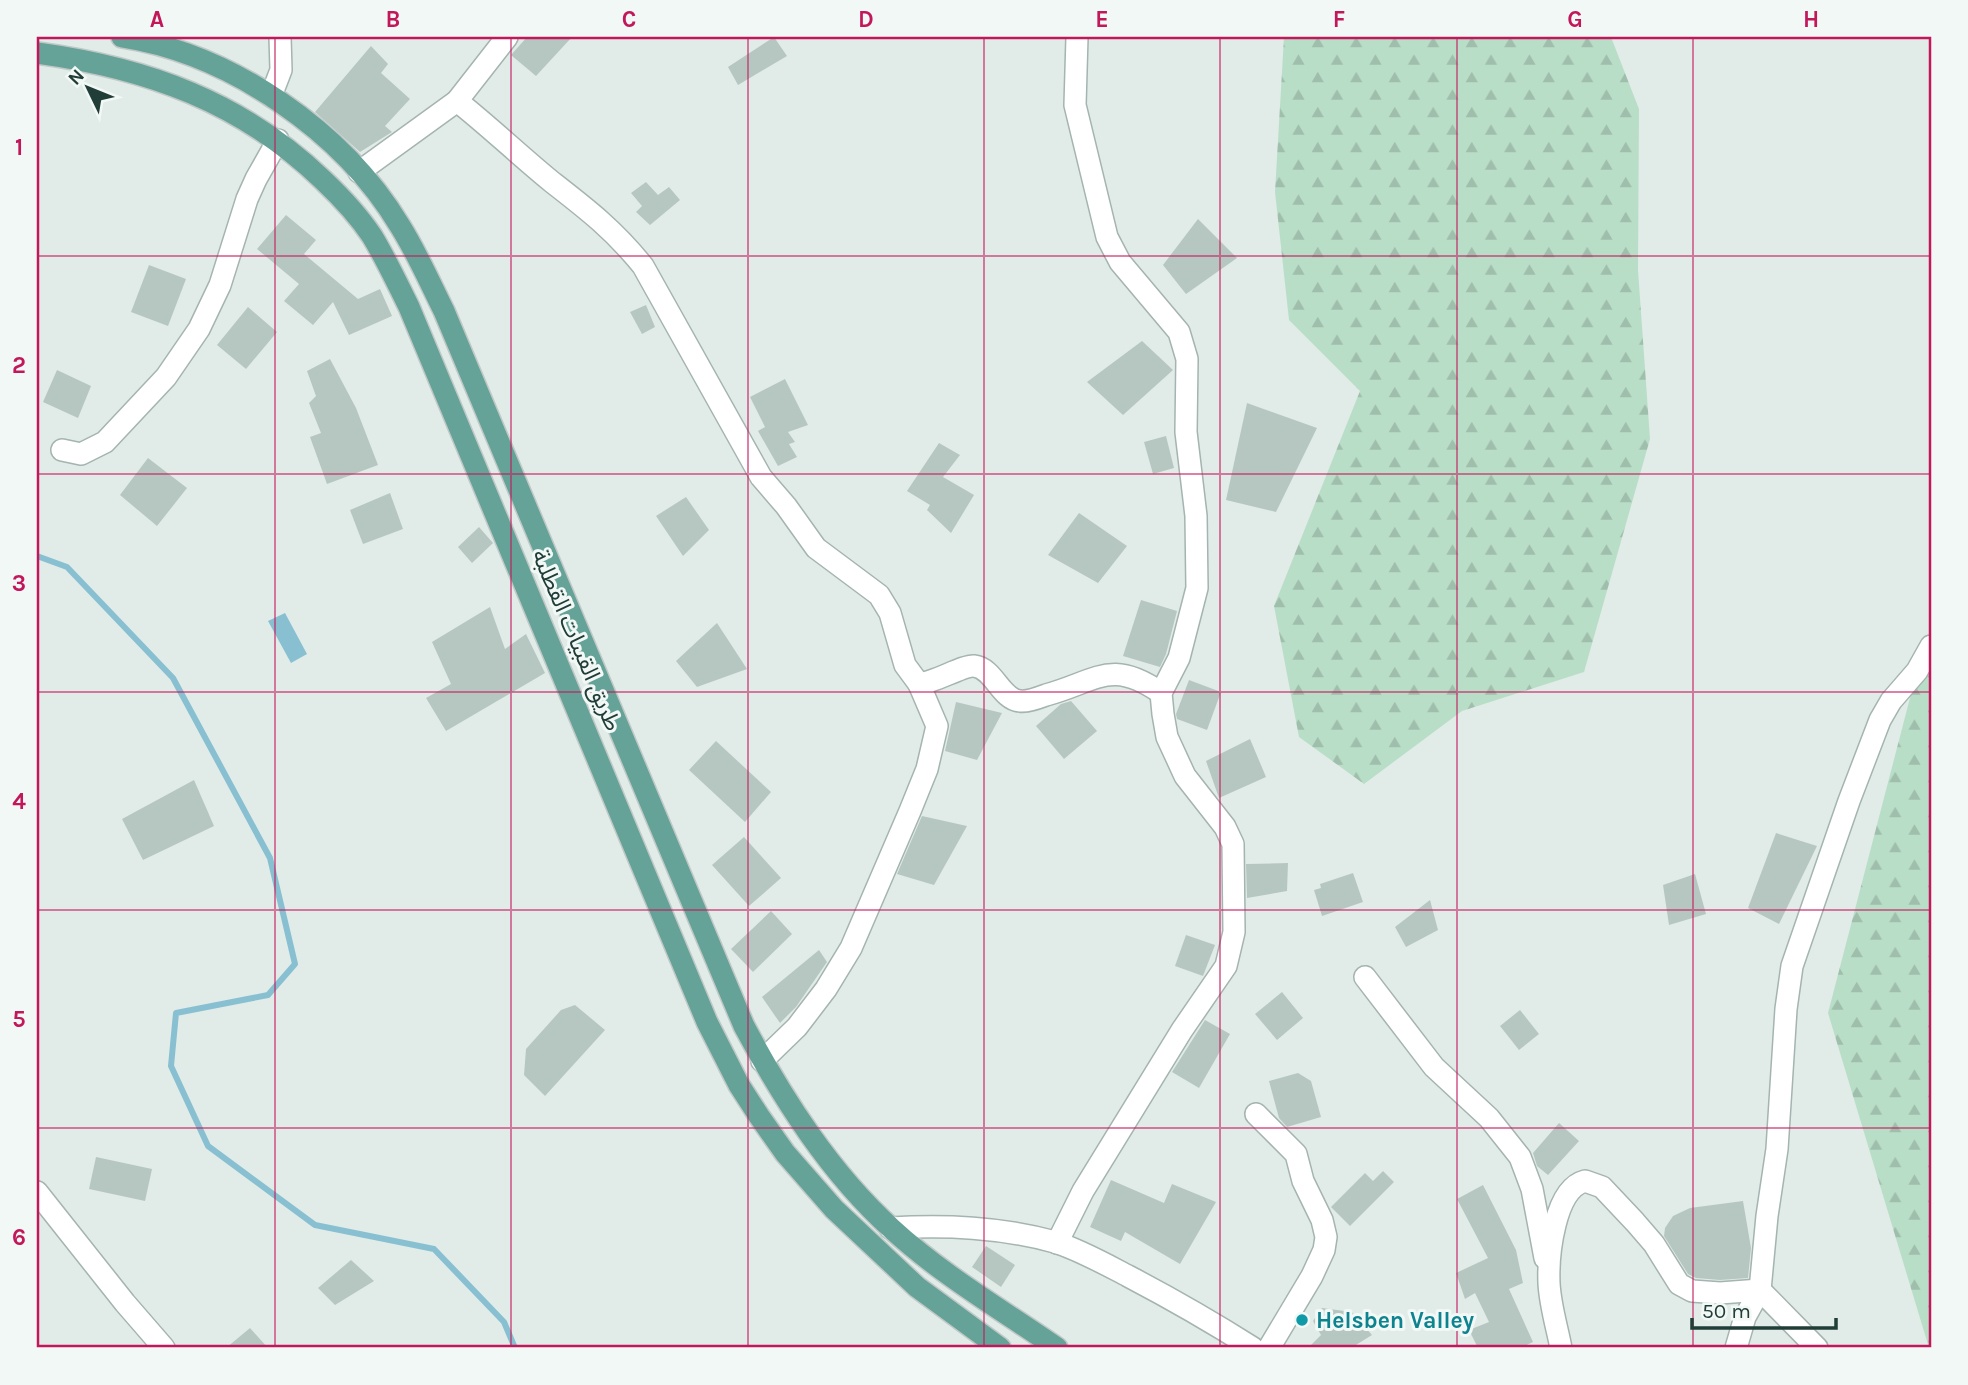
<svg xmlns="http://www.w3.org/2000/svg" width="1968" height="1385" font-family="Karla,'Noto Sans Arabic',sans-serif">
<defs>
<pattern id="forest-firs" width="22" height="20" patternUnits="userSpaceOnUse" patternTransform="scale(1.75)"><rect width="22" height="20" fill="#b9dec7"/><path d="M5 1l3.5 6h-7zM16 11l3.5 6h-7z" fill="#9fbfac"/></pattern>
</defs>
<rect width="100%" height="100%" fill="#e1ece8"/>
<g fill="url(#forest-firs)">
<path d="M1284,37H1611L1639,109L1638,270L1650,439L1584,672L1462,711L1364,784L1299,737L1274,606L1360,391L1289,320L1275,192Z"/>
<path d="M1931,647V1348H1929L1828,1013L1917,671Z"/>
</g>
<path fill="#88c0d2" d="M285,613L307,654L291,663L268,621Z"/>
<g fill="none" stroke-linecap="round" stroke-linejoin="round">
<path stroke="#88c0d2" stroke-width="6" d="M37,556L67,567L173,678L270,858L295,964L268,995L176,1013L171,1066L208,1146L315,1225L434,1249L504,1322L515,1348"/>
</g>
<g fill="#b6c7c1">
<path d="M527,37H572L536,76L511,55Z"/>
<path d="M774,37L787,56L738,85L728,67Z"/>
<path d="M371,46L388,64L381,73L410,99L385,126L392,132L360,152L315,112Z"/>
<path d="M646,182L658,195L669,187L680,200L650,225L636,212L642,206L631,193Z"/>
<path d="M286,215L316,240L304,254L358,299L380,289L392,316L349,335L333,302L313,325L284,301L299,284L257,249Z"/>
<path d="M1198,219L1237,258L1186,294L1163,265Z"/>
<path d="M149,265L186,279L168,326L131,312Z"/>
<path d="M646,305L655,327L642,334L630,312Z"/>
<path d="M248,307L277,332L246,369L217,345Z"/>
<path d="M1142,341L1173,370L1123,415L1087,382Z"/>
<path d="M330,359L356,408L378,465L327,484L310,437L321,433L309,403L316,396L307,371Z"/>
<path d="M57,370L91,386L78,418L43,402Z"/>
<path d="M785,379L808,425L788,432L795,442L789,444L797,457L778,466L758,431L765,427L750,397Z"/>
<path d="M1247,403L1317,428L1276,512L1226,500Z"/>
<path d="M1166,436L1174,468L1153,474L1144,442Z"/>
<path d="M939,443L960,455L943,477L974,495L951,533L927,510L930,505L907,491Z"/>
<path d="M148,458L187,488L157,526L120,495Z"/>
<path d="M390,493L403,529L363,544L350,510Z"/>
<path d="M686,497L709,530L683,556L656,516Z"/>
<path d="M1079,513L1127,546L1098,583L1048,555Z"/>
<path d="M479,527L493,543L472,563L458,547Z"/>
<path d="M1141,600L1177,611L1166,654L1160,667L1123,656Z"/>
<path d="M490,607L505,649L526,634L545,673L446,731L426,698L451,684L432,642Z"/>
<path d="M717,623L747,669L697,687L676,661Z"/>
<path d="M1189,680L1221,692L1207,730L1177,719L1176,714Z"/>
<path d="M1071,701L1097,731L1064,759L1036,726L1061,704Z"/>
<path d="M956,702L1002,713L977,760L945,751Z"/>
<path d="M1250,739L1266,777L1219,798L1206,761Z"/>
<path d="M716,741L771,792L745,822L689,770Z"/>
<path d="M194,780L214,826L143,860L122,819Z"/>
<path d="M922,816L967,826L934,885L897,874Z"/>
<path d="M1776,833L1817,846L1779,924L1748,908Z"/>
<path d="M744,837L781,878L749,906L712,865Z"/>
<path d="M1288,863L1287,891L1247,898L1246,864Z"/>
<path d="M1353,873L1363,902L1322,916L1314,890L1321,888L1320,884Z"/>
<path d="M1695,874L1706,914L1669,925L1663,885Z"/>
<path d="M1430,900L1438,930L1406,947L1395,927Z"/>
<path d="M771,911L792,934L753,972L731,949Z"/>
<path d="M1186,935L1215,945L1203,976L1175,966Z"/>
<path d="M819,950L827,962L796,1007L780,1023L762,997Z"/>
<path d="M1282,992L1303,1018L1277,1040L1255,1014Z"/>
<path d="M575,1005L605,1030L545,1096L524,1075L526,1049L561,1010Z"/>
<path d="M1520,1010L1539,1034L1519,1050L1500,1026Z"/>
<path d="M1205,1020L1230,1034L1199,1088L1172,1072Z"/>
<path d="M1298,1073L1311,1081L1321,1117L1287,1127L1279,1118L1269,1081Z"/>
<path d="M1559,1123L1579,1141L1548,1175L1537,1166L1533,1153Z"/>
<path d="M96,1157L152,1169L145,1201L89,1189Z"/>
<path d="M1383,1171L1394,1182L1350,1226L1331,1207L1365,1173L1373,1181Z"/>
<path d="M1111,1180L1164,1203L1172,1184L1216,1202L1180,1264L1125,1232L1121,1241L1090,1227Z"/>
<path d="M1483,1185L1516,1250L1523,1283L1509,1289L1533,1342L1520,1348H1478L1469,1330L1489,1322L1475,1293L1465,1299L1456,1273L1488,1258L1457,1199Z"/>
<path d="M1743,1201L1751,1248L1748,1278L1720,1280L1696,1278L1688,1274L1664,1236L1665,1228L1673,1216L1690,1208Z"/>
<path d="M986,1246L1015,1265L1001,1287L972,1267Z"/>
<path d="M351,1260L374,1281L335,1305L318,1288Z"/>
<path d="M1322,1308L1352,1312L1372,1335L1351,1348H1308L1321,1335L1313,1321Z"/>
<path d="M250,1328L268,1348H226Z"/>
</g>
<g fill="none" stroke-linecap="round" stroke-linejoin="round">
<defs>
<g id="minor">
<path d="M271,96L281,70L280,37"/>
<path d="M457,101C490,127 520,156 552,182C588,210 614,230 643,266L761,477L786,506L816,548L879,595L890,613L905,665L919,684"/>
<path d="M359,172L457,101L507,37"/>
<path d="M62,450L81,454L105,442L166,377L199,329L220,285L247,199L256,179L278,140"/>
<path d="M1365,977L1434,1067L1489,1118L1520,1157L1532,1189L1545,1258"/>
<path d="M762,1061L797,1027L826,989L851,948L910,811L927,769L937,726L919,684C935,682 964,665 974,666C994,668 1001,700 1020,701C1028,702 1038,698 1046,695C1097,681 1111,658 1161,693"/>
<path d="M1256,1114L1296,1154L1303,1181L1322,1220L1326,1237L1324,1250L1312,1276L1269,1348"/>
<path d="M37,1192L125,1303L164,1348"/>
<path d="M890,1228C946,1225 1000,1227 1055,1242C1080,1250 1105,1264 1128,1276C1170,1298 1212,1322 1253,1348"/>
<path d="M1057,1243L1083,1191L1182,1030L1226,966L1234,932L1233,844L1225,827L1185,776L1167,737L1163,714L1161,693L1179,658L1197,588L1196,516L1186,432L1187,359L1179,332L1120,262L1107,237L1075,105L1077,37"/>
<path d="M1561,1348C1557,1327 1550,1305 1549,1283C1548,1256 1554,1189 1585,1181L1602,1187L1635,1222L1654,1244L1679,1284L1692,1291L1720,1293L1760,1290L1817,1348"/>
<path d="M1736,1348L1745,1317L1760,1290L1767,1216L1777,1149L1786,1009L1792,966L1849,801L1880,720L1891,701L1917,671L1931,646"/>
</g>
<g id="major">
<path d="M122,37C231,54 343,131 400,226C417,253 430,283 444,311L744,1026C783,1099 830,1173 892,1229C942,1275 1002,1310 1057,1348"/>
<path d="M37,53C147,68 242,102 323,180C341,197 358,215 372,236C386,259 397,283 409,307L707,1022L739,1085L759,1116L785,1153L834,1209L917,1287L1000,1348"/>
</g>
</defs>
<use href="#minor" stroke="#a4b4b0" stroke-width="24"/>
<use href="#major" stroke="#c1c9c7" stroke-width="24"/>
<use href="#minor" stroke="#fff" stroke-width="21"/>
<use href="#major" stroke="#65a298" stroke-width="21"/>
</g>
<path fill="none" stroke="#c2185b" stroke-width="2" stroke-opacity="0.55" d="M275,37V1348M511,37V1348M748,37V1348M984,37V1348M1220,37V1348M1457,37V1348M1693,37V1348M37,256H1931M37,474H1931M37,692H1931M37,910H1931M37,1128H1931"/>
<circle fill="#0f9aa8" stroke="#f2f8f6" stroke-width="2.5" cx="1302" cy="1320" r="7"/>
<g text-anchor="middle" stroke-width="6" stroke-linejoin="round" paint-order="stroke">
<g font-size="23" fill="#213d38" stroke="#f2f8f6">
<text transform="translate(577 640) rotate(67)" y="8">طريق القبيات القطلبة</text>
</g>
<g font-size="23" font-weight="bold" fill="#0d838f" stroke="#f2f8f6" text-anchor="start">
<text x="1316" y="1328">Helsben Valley</text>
</g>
</g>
<rect width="1968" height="1385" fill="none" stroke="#f2f8f6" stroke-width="77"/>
<g transform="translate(88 88) rotate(313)" stroke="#f2f8f6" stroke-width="5" paint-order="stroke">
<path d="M0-5L12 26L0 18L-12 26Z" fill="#213d38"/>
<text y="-10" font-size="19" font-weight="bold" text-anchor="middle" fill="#213d38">N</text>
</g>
<path d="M1692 1318v10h144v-10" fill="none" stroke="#213d38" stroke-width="3.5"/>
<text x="1702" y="1318" font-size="21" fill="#213d38" stroke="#f2f8f6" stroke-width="5" paint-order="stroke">50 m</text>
<rect x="38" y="38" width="1892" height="1308" fill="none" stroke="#c2185b" stroke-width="2.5"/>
<g font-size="23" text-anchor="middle" font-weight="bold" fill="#c2185b">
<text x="157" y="27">A</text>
<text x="393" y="27">B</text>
<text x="629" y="27">C</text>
<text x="866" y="27">D</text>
<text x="1102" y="27">E</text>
<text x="1339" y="27">F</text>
<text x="1575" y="27">G</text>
<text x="1811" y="27">H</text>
<text x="19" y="155">1</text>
<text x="19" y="373">2</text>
<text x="19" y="591">3</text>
<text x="19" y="809">4</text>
<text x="19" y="1027">5</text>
<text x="19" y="1245">6</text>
</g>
</svg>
